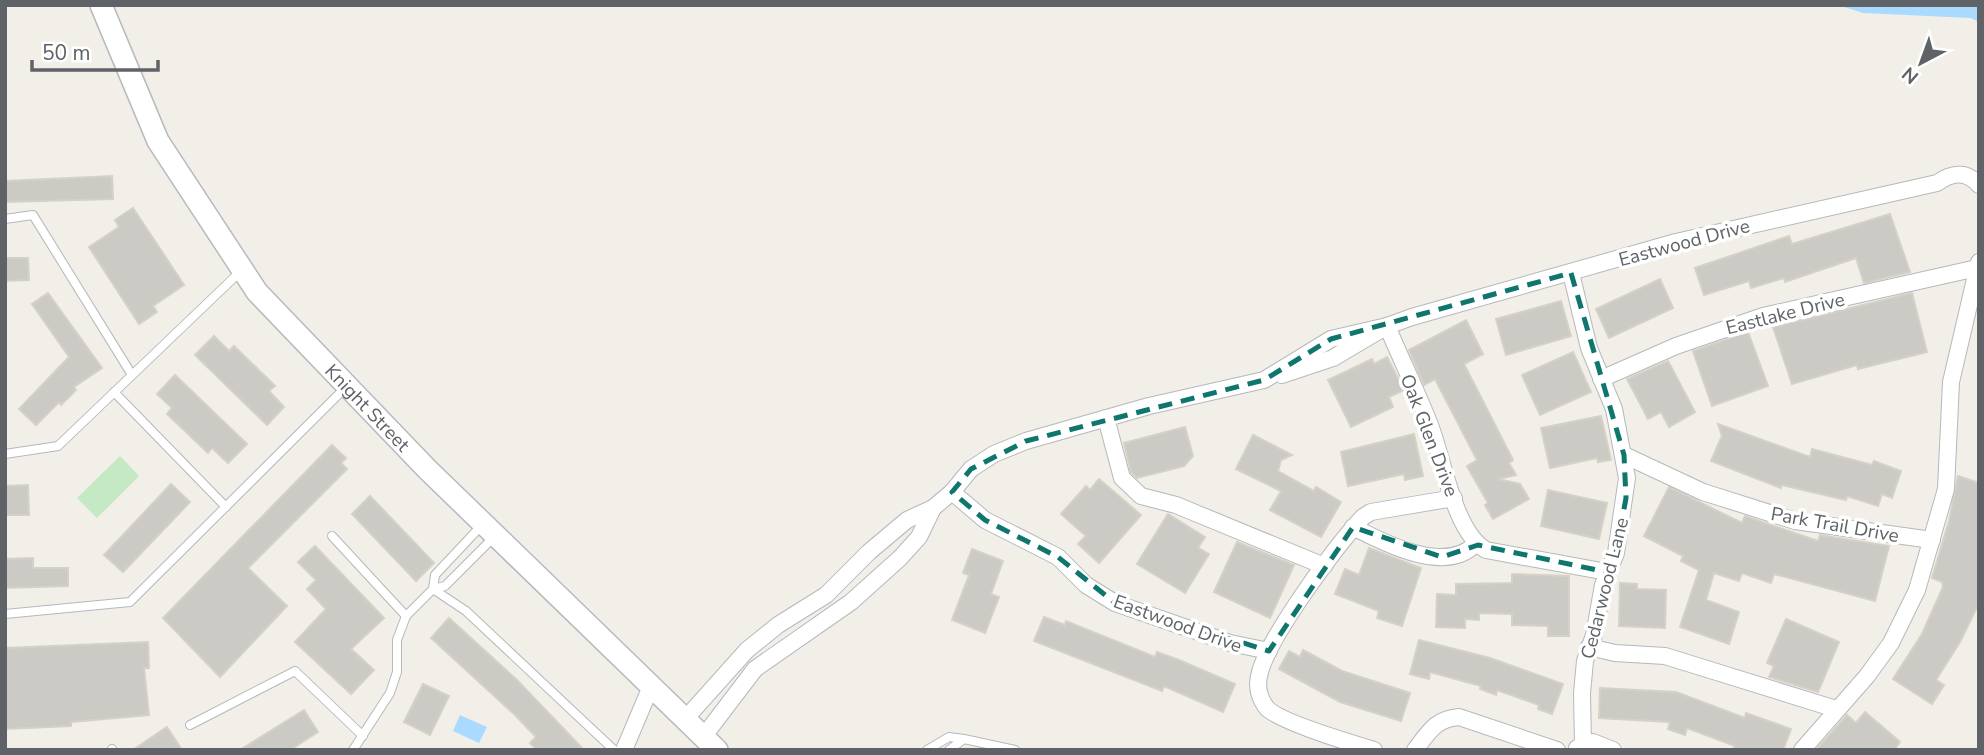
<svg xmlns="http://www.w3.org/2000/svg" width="1984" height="755" font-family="'Nunito Sans',sans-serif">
<rect width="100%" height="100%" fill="#f1efe8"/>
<path fill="#c5e8c5" d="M120,456L139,476L97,518L77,498Z"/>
<g fill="#aadaff">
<path d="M1838,5H1979V22L1971,18L1863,13Z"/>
<path d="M460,715L487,727L479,743L453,731Z"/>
</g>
<g fill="#cccac5" stroke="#d6d1c6" stroke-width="2">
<path d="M112,176L113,199L5,202V181Z"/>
<path d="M133,208L184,285L153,306L157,312L139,324L89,247L119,227L115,220Z"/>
<path d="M1890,214L1910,272L1864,283L1856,258L1785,282L1784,278L1751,288L1749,281L1704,295L1695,268L1789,236L1792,244Z"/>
<path d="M5,258H28L29,280L5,281Z"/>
<path d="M1660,279L1673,308L1609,338L1596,309Z"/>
<path d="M48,293L102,368L74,387L76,390L61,405L59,402L36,425L19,409L69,357L32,304Z"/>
<path d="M1912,293L1927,352L1858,369L1857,365L1792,384L1773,327Z"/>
<path d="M1561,301L1571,336L1506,355L1496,319Z"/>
<path d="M1466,320L1483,354L1464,364L1513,460L1509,463L1516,475L1498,479L1520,484L1529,499L1493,519L1485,505L1488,503L1467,466L1477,460L1435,379L1424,385L1409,350Z"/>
<path d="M1748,332L1768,386L1712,406L1693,351Z"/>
<path d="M214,336L229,351L234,346L275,386L269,391L284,407L267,425L195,355Z"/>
<path d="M1573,352L1591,392L1540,415L1522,375Z"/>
<path d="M1387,357L1404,390L1389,397L1393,407L1351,427L1328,380L1372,359L1374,364Z"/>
<path d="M1668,361L1695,412L1669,427L1661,412L1648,419L1627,379Z"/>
<path d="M175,375L247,444L228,463L212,448L208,453L167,414L172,408L157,394Z"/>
<path d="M1601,416L1611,460L1598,462L1597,458L1550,468L1541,428Z"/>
<path d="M1718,424L1810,457L1812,449L1872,465L1874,461L1901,471L1892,498L1882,494L1878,506L1847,496L1846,500L1782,485L1781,488L1711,461L1722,436Z"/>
<path d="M1185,427L1193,456L1184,466L1137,478L1131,472L1124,443Z"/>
<path d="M1414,434L1423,476L1405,480L1404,474L1348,486L1341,452Z"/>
<path d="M1253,435L1292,455L1281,460L1278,471L1314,491L1316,487L1341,502L1321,537L1270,510L1281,491L1236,469Z"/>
<path d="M332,445L346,458L341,463L347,469L248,568L287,606L220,677L163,618Z"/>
<path d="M1958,476L1979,483V603L1960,642L1936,680L1944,685L1932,704L1893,679L1922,634L1943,587L1942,582L1932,578L1949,521Z"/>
<path d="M1099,479L1141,515L1099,563L1078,544L1086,536L1061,514L1086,486L1090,490Z"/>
<path d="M171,484L190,502L123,572L104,555Z"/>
<path d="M28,485L29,515H5V486Z"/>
<path d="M1669,487L1742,523L1745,516L1818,541L1820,535L1889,546L1875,601L1774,574L1771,583L1742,573L1739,581L1714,573L1706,600L1739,612L1729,644L1680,627L1699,570L1681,561L1683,556L1644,536Z"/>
<path d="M1548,490L1607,503L1599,539L1541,526Z"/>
<path d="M370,496L434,563L416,581L352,514Z"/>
<path d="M1168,514L1205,537L1198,548L1209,554L1185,593L1137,564Z"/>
<path d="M1237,542L1294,565L1270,618L1214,592Z"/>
<path d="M315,546L384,618L351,649L374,670L351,694L295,642L326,609L307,589L316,580L298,562Z"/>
<path d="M1369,548L1421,568L1402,626L1377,618L1379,611L1335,594L1345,569L1359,575Z"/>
<path d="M972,549L1003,561L991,594L999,597L985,633L952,620L969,575L963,573Z"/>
<path d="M33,558V568H68V586L5,588V559Z"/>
<path d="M1512,574L1569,576V636H1548V626L1512,625V614L1479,613V620L1465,619V628L1436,627L1437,594L1456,595V584L1512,583Z"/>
<path d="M1620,583L1637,584V589L1666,590L1665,628L1619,626Z"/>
<path d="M1044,617L1065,625L1066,621L1155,657L1157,652L1179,660L1235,684L1223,712L1164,686L1162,691L1034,641Z"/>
<path d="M449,618L517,680L584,750H537L530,743L536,737L514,714L431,638Z"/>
<path d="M1786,619L1839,642L1818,692L1769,677L1774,666L1767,663Z"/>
<path d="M1419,640L1490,658L1563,684L1552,714L1538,709L1539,705L1497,690L1496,695L1480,689L1481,686L1430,672L1429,679L1410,674Z"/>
<path d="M148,642L149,668H144L149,715L71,722V726L5,729V648Z"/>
<path d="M1303,650L1342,671L1410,693L1401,721L1340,702L1279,669L1289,651L1300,657Z"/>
<path d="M423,684L449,696L430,735L404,722Z"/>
<path d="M1600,688L1676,692L1745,718L1746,713L1791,729L1783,750H1733L1735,746L1687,728L1685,735L1668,729L1670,722L1599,718Z"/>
<path d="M304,710L318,732L290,750H240Z"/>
<path d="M1865,712L1900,742L1894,750H1816L1847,715L1856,723Z"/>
<path d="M167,727L182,750H133Z"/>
</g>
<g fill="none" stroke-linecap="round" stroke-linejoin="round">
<defs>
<g id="lane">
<path d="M5,219L33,215L132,375"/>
<path d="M114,392L226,507"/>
<path d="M5,454L58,446L242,270"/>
<path d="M482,525L435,575L433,589L445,586L495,536"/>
<path d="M332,536L406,616"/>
<path d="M5,614L130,602L347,386"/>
<path d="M190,725L295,671L363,736"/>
<path d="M964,739L1015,750"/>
<path d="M112,749V750"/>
<path d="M353,750L390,693L397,672V640L406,616L433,589L466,611L614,750"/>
<path d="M927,750L949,737L964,739L949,750"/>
</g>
<g id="street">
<path d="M1571,273L1589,348L1614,409L1627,478L1616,553L1603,585L1594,635L1585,661L1582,693L1583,744"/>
<path d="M1387,326C1401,359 1417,392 1430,425C1443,458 1454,532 1486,550L1607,572"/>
<path d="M1282,375L1333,358L1387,326L1412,317L1676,242L1937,183C1951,173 1966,170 1979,185"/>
<path d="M1601,379L1676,346L1763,316L1977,268"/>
<path d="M1106,418L1122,478L1141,496L1176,505L1324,566"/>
<path d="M1624,455L1703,492L1795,521L1932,540"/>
<path d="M952,492L985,520L1058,557L1086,585L1115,603L1230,643L1269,651"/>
<path d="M1353,527C1384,543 1447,576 1476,543"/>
<path d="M1589,647L1615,653L1665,656L1836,709"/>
<path d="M687,717L747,650L778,625L826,595L869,552L907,520L933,508L952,492L971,469L994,454L1026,441L1149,406L1264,380L1331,339L1387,326"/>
<path d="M704,736L755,669L851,602L900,558L919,537L933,508"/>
<path d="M1577,748L1593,742L1613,750"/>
<path d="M624,750L652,684"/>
<path d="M1374,750C1354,744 1276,721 1266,707C1258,696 1256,685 1260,672C1270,635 1336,546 1363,517L1371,512L1454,498"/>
<path d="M1415,750C1429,732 1435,719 1459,717L1557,750"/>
<path d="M1802,750L1867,676L1891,643L1917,590L1946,489L1951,382L1979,262"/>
</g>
<g id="secondary">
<path id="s1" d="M101,5L158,141L257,292L427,469L717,750"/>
</g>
</defs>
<use href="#lane" stroke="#b5b8bc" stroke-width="10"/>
<use href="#street" stroke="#b5b8bc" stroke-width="18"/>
<use href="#secondary" stroke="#b6babf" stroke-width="24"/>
<use href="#lane" stroke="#fff" stroke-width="8"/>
<use href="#street" stroke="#fff" stroke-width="16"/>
<use href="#secondary" stroke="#fff" stroke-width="21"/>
</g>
<path fill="none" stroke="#0f766e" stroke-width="5" stroke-dasharray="14 9" stroke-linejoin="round" d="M1571,273L1624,455L1626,498L1616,553L1607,572L1478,545L1442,557L1353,527L1269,651L1115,603L1058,557L985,520L952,492L971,469L1026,441L1264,380L1331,339Z"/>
<g text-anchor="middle" stroke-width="7" stroke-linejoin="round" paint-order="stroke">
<g font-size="19" fill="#5f6368" stroke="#fff">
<text transform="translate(1684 242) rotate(-15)" y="7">Eastwood Drive</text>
<text transform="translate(1785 313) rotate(-14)" y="7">Eastlake Drive</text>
<text dy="7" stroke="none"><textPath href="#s1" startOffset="488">Knight Street</textPath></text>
<text transform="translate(1430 435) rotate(69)" y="7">Oak Glen Drive</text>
<text transform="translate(1835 524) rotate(10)" y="7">Park Trail Drive</text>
<text transform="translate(1604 588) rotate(-76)" y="7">Cedarwood Lane</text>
<text transform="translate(1178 623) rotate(20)" y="7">Eastwood Drive</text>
</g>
</g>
<rect width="1984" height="755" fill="none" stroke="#5f6368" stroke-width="14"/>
<g transform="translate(1921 63) rotate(221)" stroke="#ffffff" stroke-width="5" paint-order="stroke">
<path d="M0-5L12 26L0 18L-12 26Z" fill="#5f6368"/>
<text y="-10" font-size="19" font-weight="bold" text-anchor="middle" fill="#5f6368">N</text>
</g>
<path d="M32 60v10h126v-10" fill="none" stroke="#5f6368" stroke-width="3.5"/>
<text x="42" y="60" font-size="21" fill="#5f6368" stroke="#ffffff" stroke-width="5" paint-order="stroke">50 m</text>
</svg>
